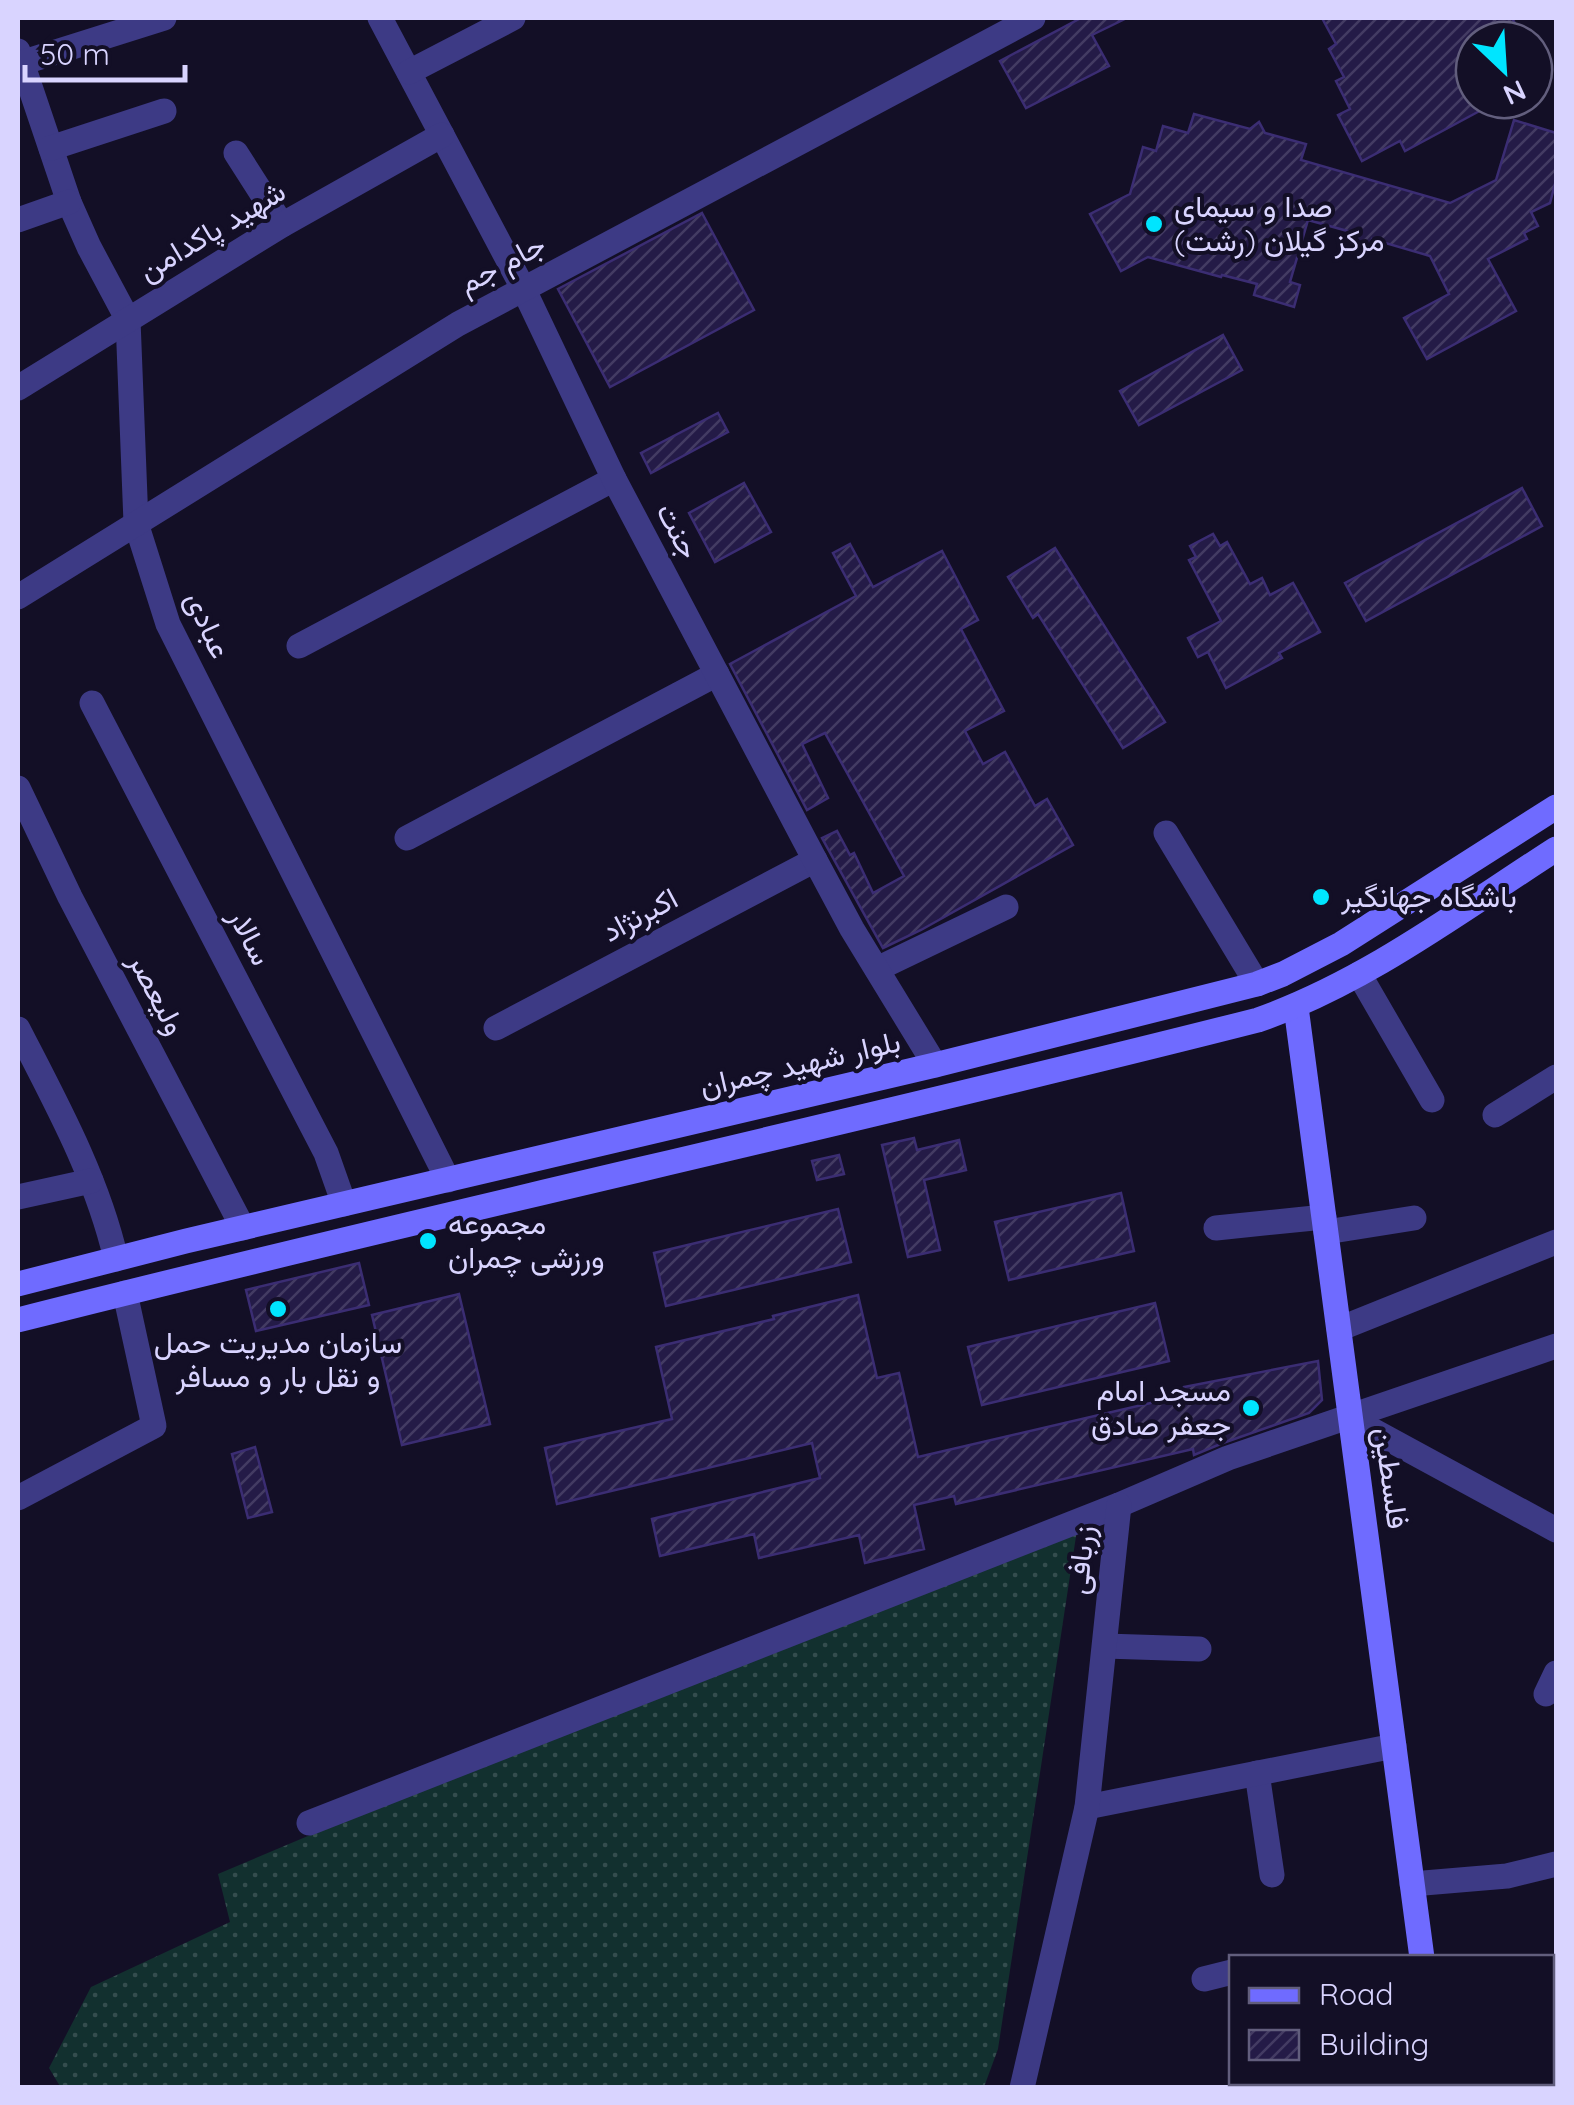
<svg xmlns="http://www.w3.org/2000/svg" width="1574" height="2105" font-family="Quicksand,Vazirmatn,sans-serif">
<defs>
<pattern id="grass-dots" width="8" height="8" patternUnits="userSpaceOnUse" patternTransform="scale(2.5)"><rect width="8" height="8" fill="#12302f"/><path d="M2 2h.1M6 6h.1" fill="none" stroke="#344d4e" stroke-width="1.8" stroke-linecap="round"/></pattern>
<pattern id="building-hatch" width="6" height="6" patternUnits="userSpaceOnUse" patternTransform="scale(2.5)"><rect width="6" height="6" fill="#241b47"/><path d="M-1 1l2-2M0 6l6-6M5 7l2-2" fill="none" stroke="#433b63"/></pattern>
</defs>
<rect width="100%" height="100%" fill="#130f26"/>
<path fill="url(#grass-dots)" d="M1080,1510L998,2049L984,2087L61,2088L49,2068L91,1987L230,1922L218,1874Z"/>
<g fill="url(#building-hatch)" stroke="#3b2d73" stroke-width="2.5">
<path d="M1081,18H1127L1092,35L1109,66L1026,108L1000,61Z"/>
<path d="M1322,18H1512L1524,40H1474V100H1500L1405,151L1400,141L1362,161L1338,115L1350,109L1336,81L1344,77L1329,49L1336,44Z"/>
<path d="M1194,114L1250,129L1259,122L1265,133L1306,144L1301,160L1450,203L1496,180L1514,120L1556,133V180L1550,203L1531,212L1538,226L1524,233L1527,239L1488,259L1516,311L1427,359L1404,318L1449,294L1430,256L1372,239L1370,246L1349,240L1351,232L1308,220L1290,282L1300,285L1294,307L1254,295L1257,284L1222,275L1221,277L1148,257L1121,271L1090,214L1130,194L1143,147L1156,151L1163,126L1188,133Z"/>
<path d="M702,213L754,310L610,387L558,289Z"/>
<path d="M1223,335L1242,370L1139,425L1120,391Z"/>
<path d="M718,413L728,432L651,473L641,453Z"/>
<path d="M744,483L771,532L715,562L689,513Z"/>
<path d="M1522,488L1542,526L1366,621L1345,583Z"/>
<path d="M1213,534L1220,546L1227,542L1250,584L1262,578L1270,595L1293,583L1320,632L1279,653L1282,658L1226,688L1208,652L1198,657L1188,638L1221,621L1189,560L1196,557L1190,546Z"/>
<path d="M850,544L873,587L942,551L978,620L961,629L1004,711L965,731L983,764L1005,752L1035,806L1047,799L1073,845L921,930L883,948L822,838L837,831L850,855L854,853L873,893L904,876L825,733L802,744L828,798L807,810L730,664L856,596L833,553Z"/>
<path d="M1055,548L1165,722L1123,748L1038,614L1033,618L1008,577Z"/>
<path d="M914,1138L917,1150L959,1140L966,1170L924,1180L940,1250L908,1257L882,1145Z"/>
<path d="M839,1155L844,1174L817,1180L812,1161Z"/>
<path d="M1121,1193L1134,1251L1009,1280L995,1222Z"/>
<path d="M838,1209L851,1262L666,1306L654,1253Z"/>
<path d="M359,1263L369,1305L256,1331L246,1290Z"/>
<path d="M459,1294L490,1424L402,1445L372,1315Z"/>
<path d="M858,1295L877,1378L899,1373L918,1457L1185,1395L1184,1387L1318,1361L1322,1400L1309,1413L1223,1443L1194,1455L1193,1449L956,1504L954,1496L914,1505L924,1549L865,1563L859,1535L759,1558L754,1534L660,1556L652,1519L820,1478L812,1443L557,1504L545,1448L672,1419L656,1347L774,1319L773,1316Z"/>
<path d="M1155,1303L1169,1361L982,1405L968,1347Z"/>
<path d="M255,1447L272,1512L248,1518L232,1454Z"/>
</g>
<g fill="none" stroke-linecap="round" stroke-linejoin="round">
<g stroke="#3d3a85" stroke-width="25">
<path d="M380,18L524,290"/>
<path d="M18,51L69,202L89,247L128,320L136,523L168,624L448,1180"/>
<path d="M18,64L164,18"/>
<path d="M409,72L513,18"/>
<path d="M51,148L164,111"/>
<path d="M236,153L282,225"/>
<path d="M18,220L69,202"/>
<path d="M18,388L282,225L442,135"/>
<path d="M299,646L614,479"/>
<path d="M92,703L326,1153L344,1204"/>
<path d="M18,788L70,897L243,1228"/>
<path d="M1166,833L1257,984"/>
<path d="M407,838L717,674"/>
<path d="M877,969L1006,907"/>
<path d="M1359,974L1432,1100"/>
<path d="M496,1028L815,860"/>
<path d="M18,1029C56,1103 97,1177 116,1259"/>
<path d="M1495,1115L1556,1077"/>
<path d="M18,1197L91,1181"/>
<path d="M1216,1228L1324,1217"/>
<path d="M1326,1232L1414,1218"/>
<path d="M1339,1329L1556,1242"/>
<path d="M1350,1418L1556,1530"/>
<path d="M18,1498L154,1426L125,1293"/>
<path d="M1105,1646L1199,1649"/>
<path d="M1546,1694L1556,1673"/>
<path d="M1257,1773L1272,1875"/>
<path d="M1087,1807L1394,1746"/>
<path d="M309,1823L1119,1505L1228,1458L1556,1346"/>
<path d="M1412,1884L1507,1876L1556,1864"/>
<path d="M1204,1979L1232,1972"/>
<path d="M1295,2082L1297,2088"/>
<path d="M1022,2088L1087,1807L1119,1505"/>
</g>
<g stroke="#3d3a85" stroke-width="25">
<path d="M524,290L614,479L815,860L852,929L935,1065"/>
<path d="M18,597L458,324L1033,18"/>
</g>
<g stroke="#6f6bff" stroke-width="25">
<path d="M1296,1007L1422,1958"/>
<path d="M18,1284L186,1241L935,1065L1257,984L1283,974L1341,944L1556,807"/>
<path d="M18,1320C430,1215 846,1125 1258,1020C1366,982 1461,910 1556,849"/>
<path d="M1438,2082L1439,2088"/>
</g>
</g>
<g fill="#00e5ff" stroke="#130f26" stroke-width="4">
<circle cx="1154" cy="224" r="10"/>
<circle cx="1321" cy="897" r="10"/>
<circle cx="428" cy="1241" r="10"/>
<circle cx="278" cy="1309" r="10"/>
<circle cx="1251" cy="1408" r="10"/>
</g>
<g text-anchor="middle" stroke-width="8" stroke-linejoin="round" paint-order="stroke">
<g font-size="30" fill="#d9d4ff" stroke="#130f26" text-anchor="start">
<text x="1174" y="217">صدا و سیمای<tspan x="1174" dy="34">مرکز گیلان (رشت)</tspan></text>
<text x="1341" y="907">باشگاه جهانگیر</text>
<text x="448" y="1234">مجموعه<tspan x="448" dy="34">ورزشی چمران</tspan></text>
<text x="278" y="1353" text-anchor="middle">سازمان مدیریت حمل<tspan x="278" dy="34">و نقل بار و مسافر</tspan></text>
<text x="1231" y="1401" text-anchor="end">مسجد امام<tspan x="1231" dy="34">جعفر صادق</tspan></text>
</g>
<g font-size="30" fill="#d9d4ff" stroke="#130f26">
<text transform="translate(212 231) rotate(-31)" y="10">شهید پاکدامن</text>
<text transform="translate(502 264) rotate(-28)" y="10">جام جم</text>
<text transform="translate(678 531) rotate(62)" y="10">جنت</text>
<text transform="translate(208 625) rotate(66)" y="10">عبادی</text>
<text transform="translate(640 915) rotate(-28)" y="10">اکبرنژاد</text>
<text transform="translate(250 937) rotate(63)" y="10">سالار</text>
<text transform="translate(157 994) rotate(62)" y="10">ولیعصر</text>
<text transform="translate(800 1064) rotate(-13)" y="10">بلوار شهید چمران</text>
<text transform="translate(1391 1478) rotate(82)" y="10">فلسطین</text>
<text transform="translate(1081 1560) rotate(-84)" y="10">زربافی</text>
</g>
</g>
<rect width="1574" height="2105" fill="none" stroke="#d9d4ff" stroke-width="40"/>
<rect x="1229" y="1955" width="325" height="130" fill="#130f26" stroke="#625e7d" stroke-width="2.5"/>
<rect x="1249" y="1988" width="50" height="15" fill="#6f6bff" stroke="#625e7d" stroke-width="2.5"/>
<text x="1319" y="2005" font-size="30" fill="#d9d4ff">Road</text>
<rect x="1249" y="2030" width="50" height="30" fill="url(#building-hatch)" stroke="#625e7d" stroke-width="2.5"/>
<text x="1319" y="2055" font-size="30" fill="#d9d4ff">Building</text>
<g transform="translate(1504 70) rotate(155)"><circle r="48" fill="#130f26" stroke="#625e7d" stroke-width="2.5"/>
<path d="M0-8L18 38L0 25L-18 38Z" fill="#00e5ff"/>
<text y="-15" font-size="28" font-weight="bold" text-anchor="middle" fill="#d9d4ff">N</text>
</g>
<path d="M25 65v15h160v-15" fill="none" stroke="#d9d4ff" stroke-width="5"/>
<text x="40" y="65" font-size="30" fill="#d9d4ff" stroke="#130f26" stroke-width="8" paint-order="stroke">50 m</text>
</svg>
